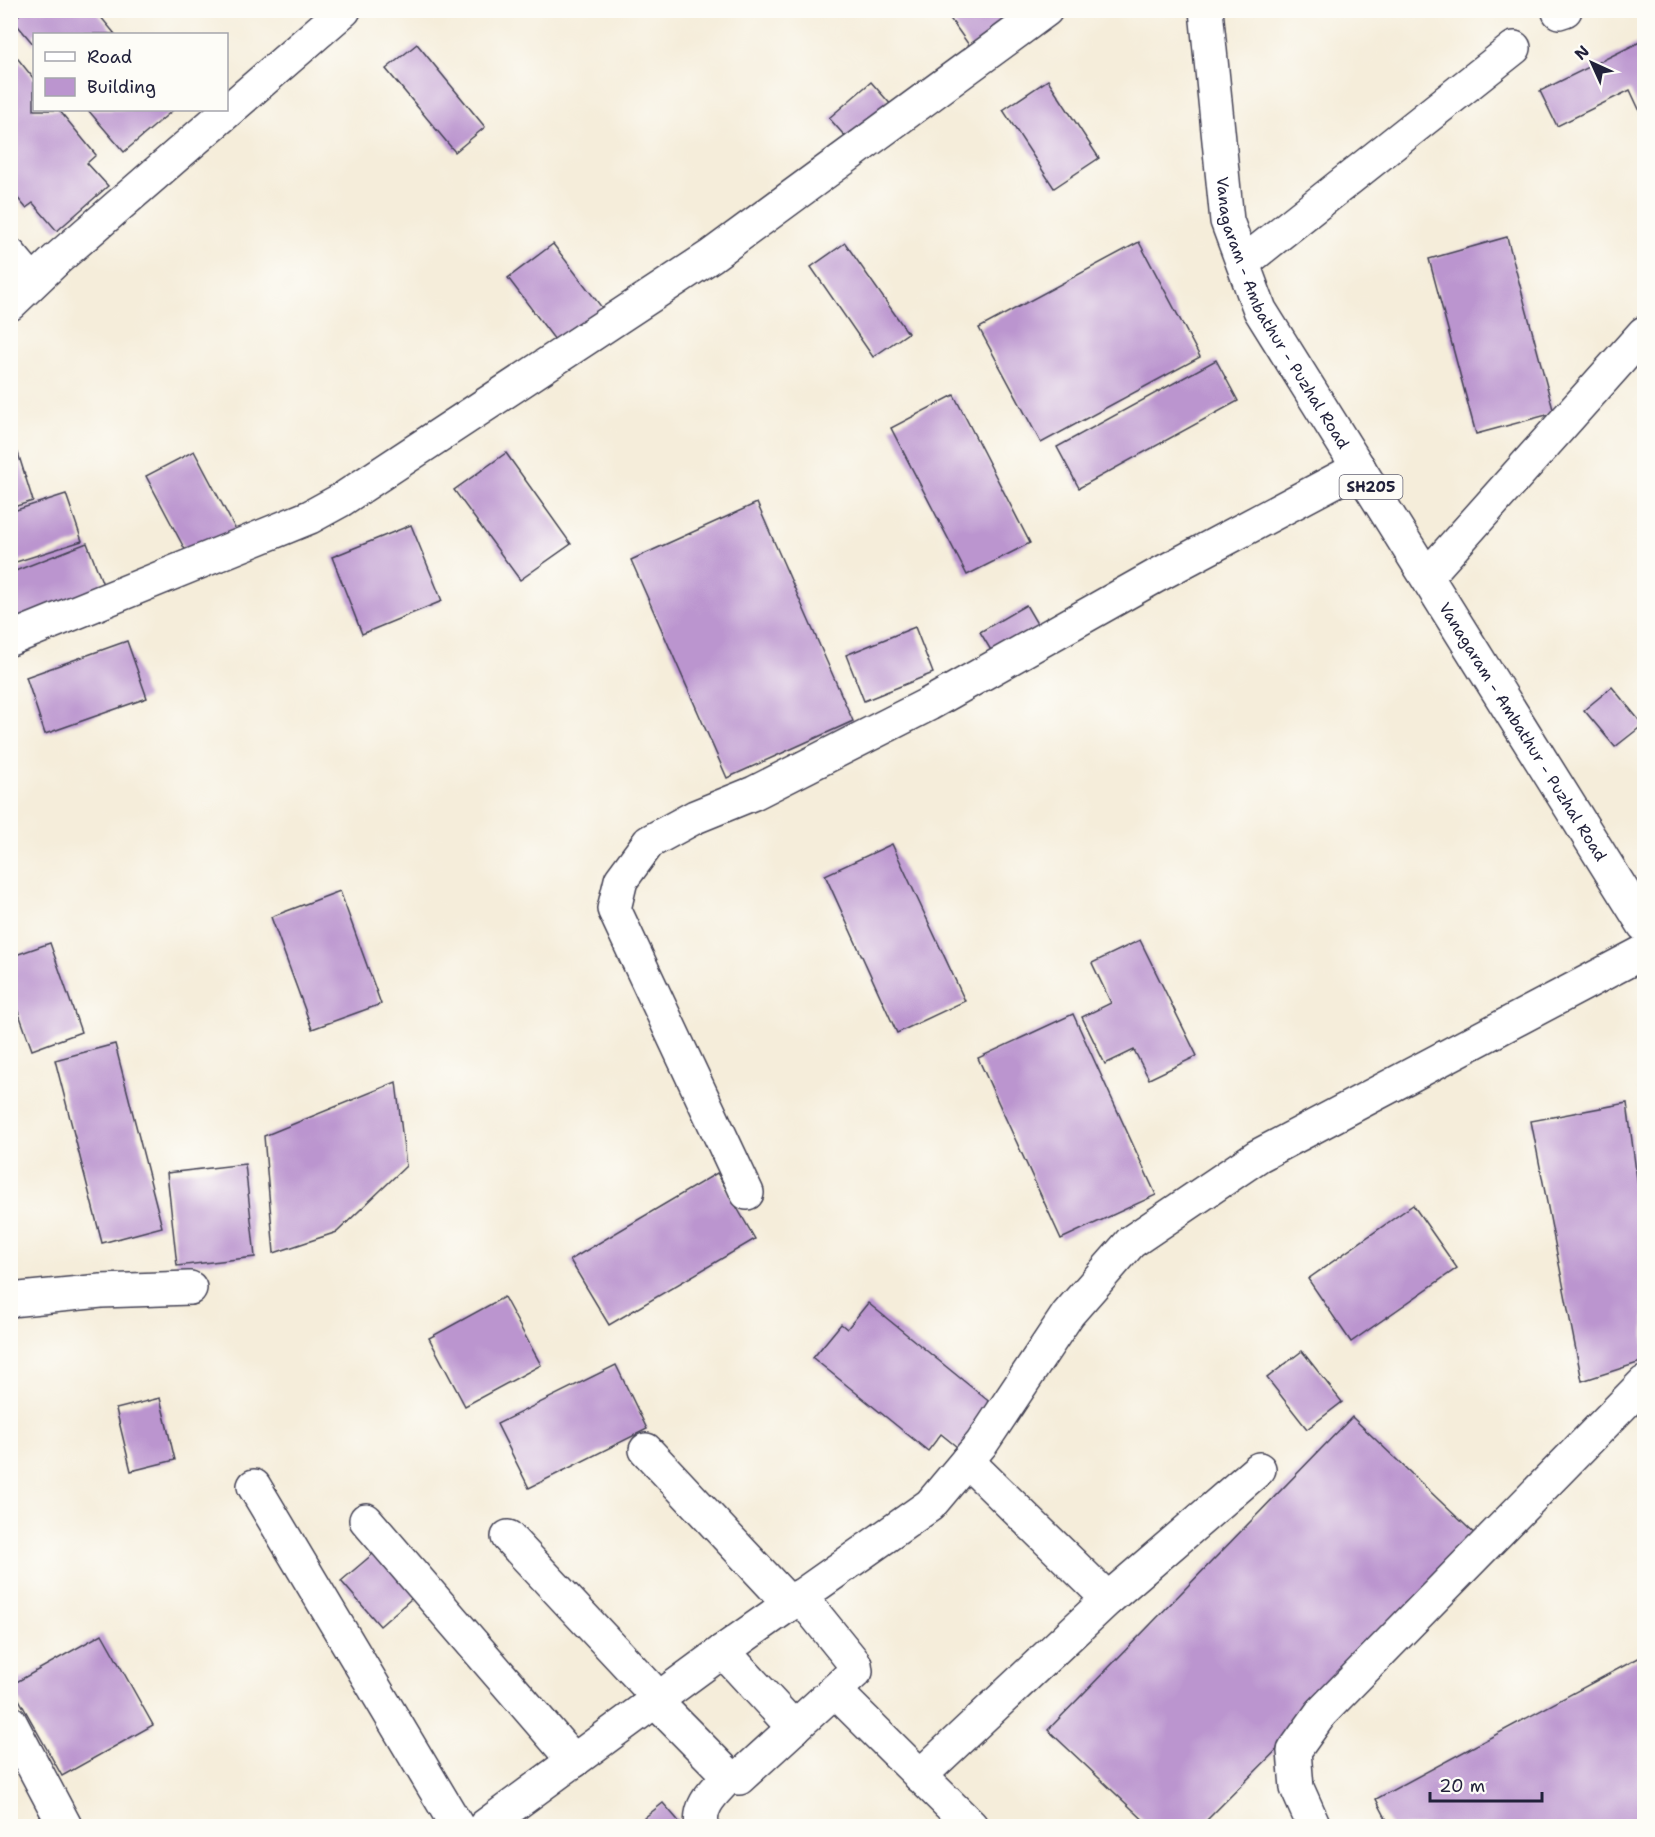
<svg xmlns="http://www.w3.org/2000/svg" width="1655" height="1837" font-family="'Shantell Sans',sans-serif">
<rect width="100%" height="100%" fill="#fdfcf7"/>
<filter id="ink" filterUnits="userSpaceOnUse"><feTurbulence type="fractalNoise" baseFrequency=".0167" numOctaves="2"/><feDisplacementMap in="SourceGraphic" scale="12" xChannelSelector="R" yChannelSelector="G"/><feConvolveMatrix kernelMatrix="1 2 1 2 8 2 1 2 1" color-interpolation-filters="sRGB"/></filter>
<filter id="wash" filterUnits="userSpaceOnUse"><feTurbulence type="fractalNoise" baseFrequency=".008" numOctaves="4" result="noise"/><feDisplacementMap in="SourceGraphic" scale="24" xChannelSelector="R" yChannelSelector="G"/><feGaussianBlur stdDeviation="1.35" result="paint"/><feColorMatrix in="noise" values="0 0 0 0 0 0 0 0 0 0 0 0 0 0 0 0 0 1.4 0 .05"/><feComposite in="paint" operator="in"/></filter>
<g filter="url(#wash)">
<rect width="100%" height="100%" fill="#f5edda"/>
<g id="blocks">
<g fill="#bb95cf">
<path d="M24,10H95L115,34H34V45L13,20Z"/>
<path d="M944,10H1025L971,48Z"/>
<path d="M1644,40V120L1630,90L1557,126L1540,91Z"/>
<path d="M417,44L485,127L455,152L386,69Z"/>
<path d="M10,49L34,79V110H59L96,155L87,163L108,186L57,231L33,203L26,208L10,189Z"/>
<path d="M1048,80L1099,158L1054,188L1003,110Z"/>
<path d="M871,82L893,107L851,143L829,118Z"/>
<path d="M88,110H173L124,152Z"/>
<path d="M1507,237L1554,413L1476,434L1429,259Z"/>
<path d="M1139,242L1200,357L1041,443L979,328Z"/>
<path d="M845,243L908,333L873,357L811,267Z"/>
<path d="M553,244L603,309L558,344L508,278Z"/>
<path d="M1216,360L1238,401L1079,488L1057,447Z"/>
<path d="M954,395L1030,543L967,575L891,428Z"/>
<path d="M194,451L238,534L190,559L146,476Z"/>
<path d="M18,453L33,501L10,508V456Z"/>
<path d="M506,453L571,544L520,580L454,490Z"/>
<path d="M66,494L82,541L10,564V512Z"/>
<path d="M757,503L853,721L727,778L631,560Z"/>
<path d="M411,525L442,601L362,634L332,557Z"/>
<path d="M87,543L104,587L10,624V573Z"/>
<path d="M1026,605L1043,634L998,662L980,632Z"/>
<path d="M915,627L933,673L864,701L846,655Z"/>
<path d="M127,641L147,698L45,734L26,677Z"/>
<path d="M1612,687L1643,725L1615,747L1584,710Z"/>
<path d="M892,844L965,1001L897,1033L825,875Z"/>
<path d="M340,891L381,1004L312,1029L271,917Z"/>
<path d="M1140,940L1197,1056L1149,1079L1134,1050L1105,1064L1082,1017L1111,1003L1092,963Z"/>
<path d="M50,943L81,1032L32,1050L10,989V957Z"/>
<path d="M1073,1014L1156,1195L1061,1239L978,1058Z"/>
<path d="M115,1044L162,1227L102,1243L55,1060Z"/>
<path d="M396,1082L406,1166L337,1232L274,1253L264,1136Z"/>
<path d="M1627,1103L1644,1232V1361L1582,1381L1531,1121Z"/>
<path d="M245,1164L255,1257L177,1266L167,1173Z"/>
<path d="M717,1173L755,1239L609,1325L570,1260Z"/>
<path d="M1413,1205L1457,1268L1351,1342L1308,1279Z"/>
<path d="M504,1297L541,1365L465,1406L429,1338Z"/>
<path d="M868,1303L997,1408L962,1451L941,1434L928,1451L813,1358L841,1324L847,1329Z"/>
<path d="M1302,1351L1342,1402L1307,1429L1267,1378Z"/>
<path d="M616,1365L647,1429L529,1488L497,1424Z"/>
<path d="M160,1398L175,1460L131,1471L116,1409Z"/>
<path d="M1352,1417L1483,1542L1201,1826H1150L1048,1730Z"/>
<path d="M380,1548L419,1592L380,1626L341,1581Z"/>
<path d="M102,1634L153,1725L62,1776L11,1685Z"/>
<path d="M1644,1655V1826H1390L1376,1799Z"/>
<path d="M663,1803L683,1826H634Z"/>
</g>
</g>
</g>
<g filter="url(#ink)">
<use href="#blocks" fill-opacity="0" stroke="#424053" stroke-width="1.5"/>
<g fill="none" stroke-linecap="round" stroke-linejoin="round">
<defs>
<g id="minor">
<path d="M1559,12L1565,10"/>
<path d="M10,255L32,281"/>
<path d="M1243,263L1514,48"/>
<path d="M10,304L56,260L344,10"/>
<path d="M1427,576L1644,333"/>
<path d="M10,639L310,517L341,500L711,256L1046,10"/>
<path d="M747,1193L614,909L621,880L649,842L695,817L754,793L929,704L1156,576L1359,468"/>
<path d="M10,1300L101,1291L190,1288"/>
<path d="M646,1450L790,1604"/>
<path d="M254,1486L457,1826"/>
<path d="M366,1520L574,1761"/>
<path d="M508,1537L659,1698"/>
<path d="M1108,1599L1259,1469"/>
<path d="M723,1651L794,1728"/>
<path d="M835,1691L971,1826"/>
<path d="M655,1701L729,1776L739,1778L856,1671L855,1664L800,1596"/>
<path d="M10,1722L65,1826"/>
<path d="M920,1776L1108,1599L967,1461"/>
<path d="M485,1826L723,1651L930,1505L982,1443L1068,1314L1131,1242L1258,1156L1644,952"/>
<path d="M702,1826C698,1804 715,1792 729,1776"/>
<path d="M1314,1826L1297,1788L1294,1751L1321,1713L1644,1383"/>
</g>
<g id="major">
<path id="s1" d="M1206,10L1227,221L1260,310L1644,925"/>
</g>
</defs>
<use href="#minor" stroke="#424053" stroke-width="36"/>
<use href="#major" stroke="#424053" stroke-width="36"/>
<use href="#minor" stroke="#fff" stroke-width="33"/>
<use href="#major" stroke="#fff" stroke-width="33"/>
</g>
</g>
<g text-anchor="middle" stroke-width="5" stroke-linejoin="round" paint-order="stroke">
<rect fill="#fdfcf7" stroke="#646373" stroke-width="1.5" x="1339.5" y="475" width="63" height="24" rx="4.5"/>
<g font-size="15" font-weight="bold" fill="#22223b">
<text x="1371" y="492">SH205</text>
</g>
<g font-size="16" fill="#22223b" stroke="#fdfcf7">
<text dy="6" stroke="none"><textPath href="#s1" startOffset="318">Vanagaram - Ambathur - Puzhal Road</textPath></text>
<text dy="6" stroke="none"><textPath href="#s1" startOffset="804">Vanagaram - Ambathur - Puzhal Road</textPath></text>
</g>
</g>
<rect width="1655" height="1837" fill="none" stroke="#fdfcf7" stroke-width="36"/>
<rect x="33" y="33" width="195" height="78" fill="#fdfcf7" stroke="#a5a5ac" stroke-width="1.5"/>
<rect x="45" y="52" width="30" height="9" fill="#ffffff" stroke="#a5a5ac" stroke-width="1.5"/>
<text x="87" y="63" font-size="18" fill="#22223b">Road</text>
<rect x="45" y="78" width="30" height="18" fill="#bb95cf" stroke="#a5a5ac" stroke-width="1.5"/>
<text x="87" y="93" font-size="18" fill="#22223b">Building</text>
<g transform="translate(1592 63) rotate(315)" stroke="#fdfcf7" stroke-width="4.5" paint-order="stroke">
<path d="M0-4.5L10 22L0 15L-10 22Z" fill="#22223b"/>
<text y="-9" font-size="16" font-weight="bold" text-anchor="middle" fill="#22223b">N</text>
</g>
<path d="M1430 1792v9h112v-9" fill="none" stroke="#22223b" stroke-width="3"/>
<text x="1439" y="1792" font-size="18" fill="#22223b" stroke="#fdfcf7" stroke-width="4.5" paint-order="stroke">20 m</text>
</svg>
